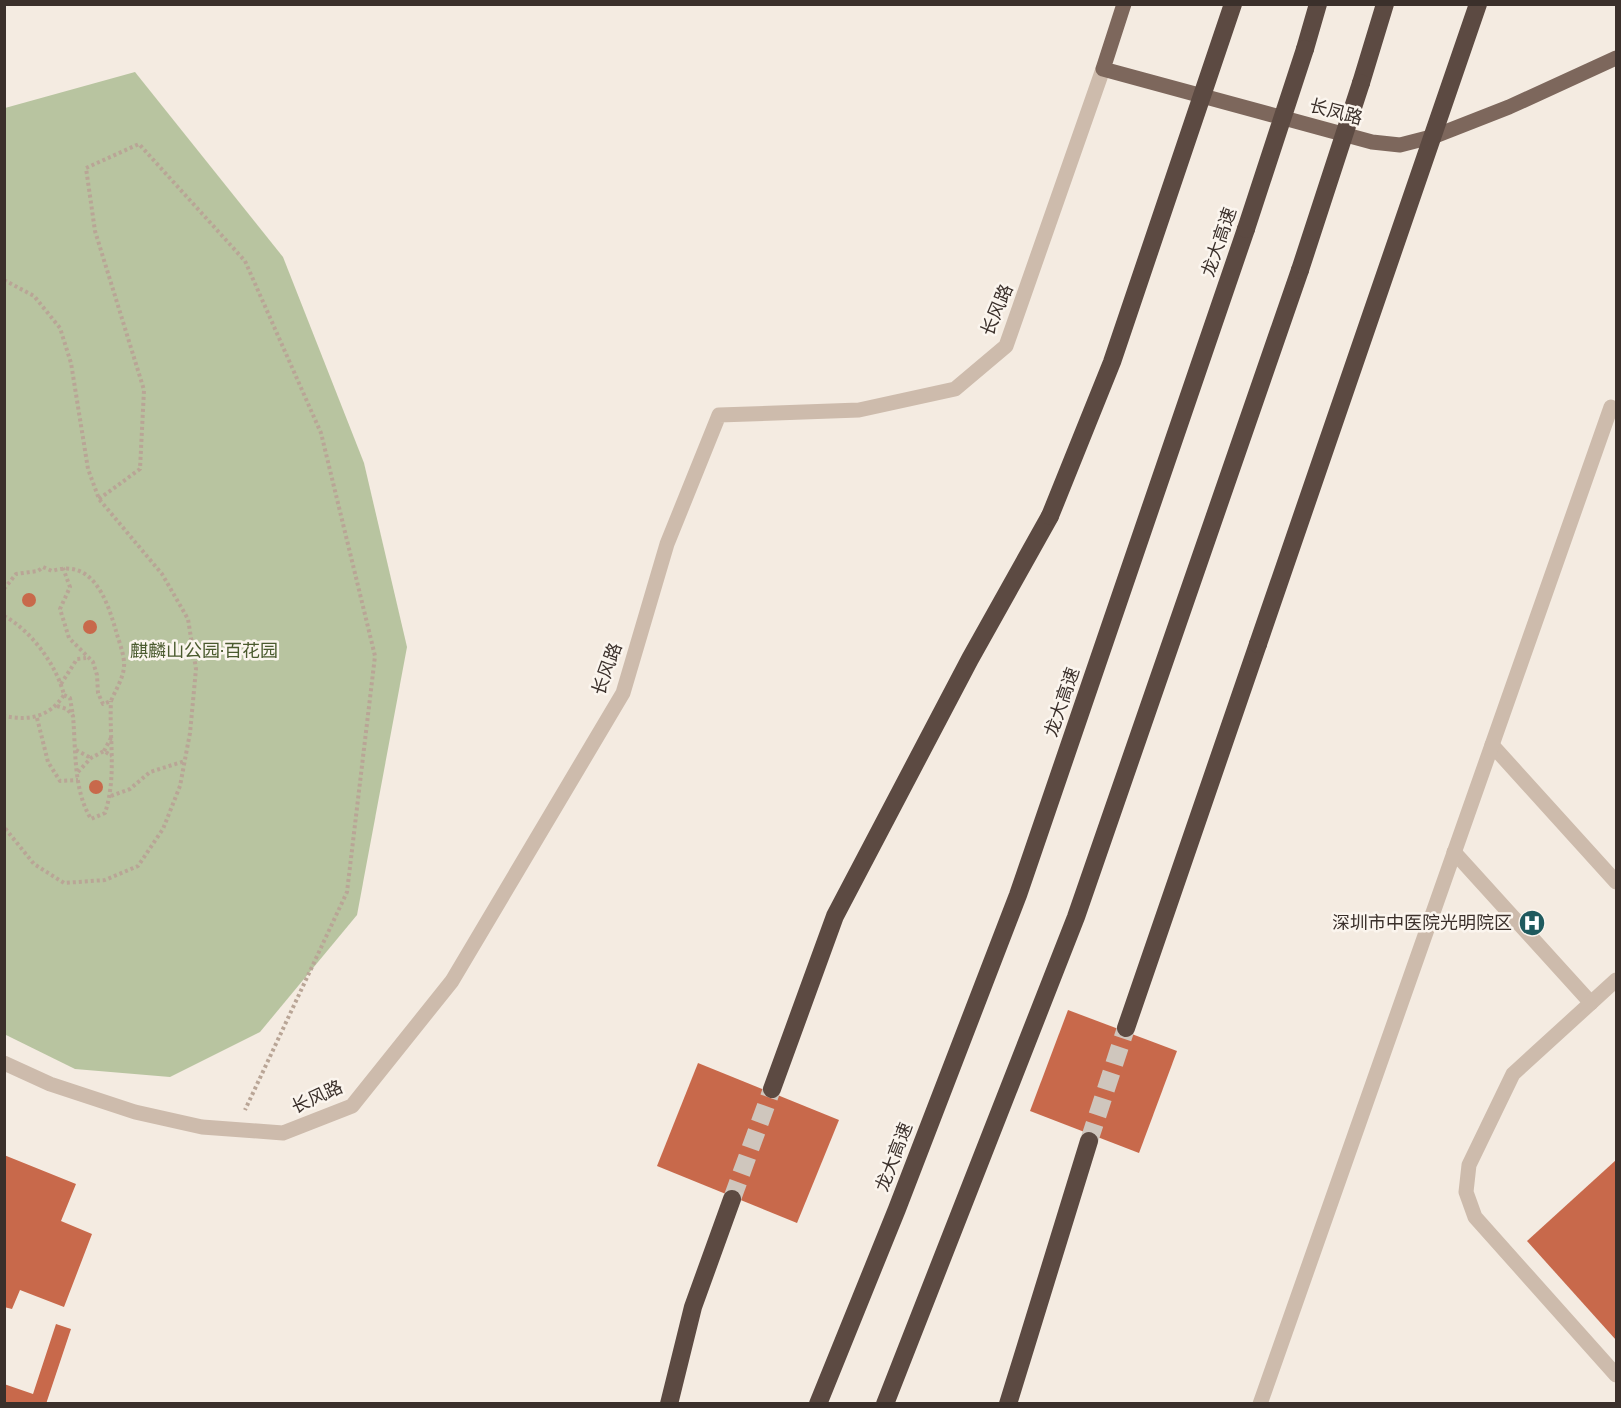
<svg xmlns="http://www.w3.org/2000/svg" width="1621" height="1408" font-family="'Archivo Narrow','Noto Sans SC',sans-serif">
<rect width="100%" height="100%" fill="#f4ebe1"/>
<path fill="#b8c4a0" d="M135,72L283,257L364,463L407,647L357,915L260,1032L170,1077L75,1069L4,1034L5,108Z"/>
<g fill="#c8694b">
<circle cx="29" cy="600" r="7"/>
<circle cx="90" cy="627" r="7"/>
<circle cx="96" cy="787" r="7"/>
<path d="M1068,1010L1177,1051L1139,1153L1030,1111Z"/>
<path d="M698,1063L839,1120L797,1223L657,1166Z"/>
<path d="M4,1155L76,1184L61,1221L92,1234L64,1307L20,1290L12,1309L4,1307Z"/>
<path d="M1616,1160V1340L1527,1241Z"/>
<path d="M56,1324L71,1329L46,1404H4V1384L33,1394Z"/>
</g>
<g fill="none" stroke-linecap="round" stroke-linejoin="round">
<g stroke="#cfc6bd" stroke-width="18" stroke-dasharray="18 9" stroke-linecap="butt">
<path d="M1089,1141L1126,1028"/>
<path d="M732,1199L772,1089"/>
</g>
<g stroke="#b9a596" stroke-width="4" stroke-dasharray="3 3" stroke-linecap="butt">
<path d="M4,280L34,296L60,328L71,363L88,469L99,499L162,574L188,619L196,669L190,733L180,786L163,829L138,866L105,880L64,883L34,864L4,827"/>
<path d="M99,499L140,469L144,390L95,231L86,168L139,144L245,261L321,433L375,656L347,892L245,1110"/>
<path d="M4,589L16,574L38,571L43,567L52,571C93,558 107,600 116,631C119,642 125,656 124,667C123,679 115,691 111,701L103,704L98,693L97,675L93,662L69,638L60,609L70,587L63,568"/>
<path d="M4,616C31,630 57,666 64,695C49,717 30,721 4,716"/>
<path d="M61,684L77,659L86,658"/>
<path d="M64,695L70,698L73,716"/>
<path d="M57,706L67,709L73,716C76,750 73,789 91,819L105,813C117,776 109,739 111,701"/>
<path d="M37,718L48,762L60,781L78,780"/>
<path d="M76,750L91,758"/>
<path d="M104,751L112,736"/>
<path d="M78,772L91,758L104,751L112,756"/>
<path d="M111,796L130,789L150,772L185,761"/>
</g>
<g stroke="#cdbbac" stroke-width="15">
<path d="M1492,745L1616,882"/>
<path d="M1454,852L1591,1003"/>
<path d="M1616,980L1513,1074L1469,1165L1466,1192L1475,1217L1616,1375"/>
<path d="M4,1063L50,1084L135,1112L202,1127L283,1133L352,1106L452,981L623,693L667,544L719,415L859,410L955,389L1006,346L1103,69"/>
<path d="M1260,1404L1611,407"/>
</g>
<path stroke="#7d675c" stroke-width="15" d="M1124,4L1103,69L1372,142L1400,145L1435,136L1509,107L1616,58"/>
<g stroke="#5c4a42" stroke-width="18">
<path d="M1305,49L1318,4"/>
<path d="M1361,83L1385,4"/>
<path d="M1126,1028L1258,644"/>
<path d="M772,1089L835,916L970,659L1050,516"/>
<path d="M669,1404L693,1307L732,1199"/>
<path d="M818,1404L897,1209L1018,895L1246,229"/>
<path d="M885,1404L1076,917L1300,270"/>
<path d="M1008,1404L1089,1141"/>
</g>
<g stroke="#5c4a42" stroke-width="18">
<path d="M1246,229L1305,49"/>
<path d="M1300,270L1361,83"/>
<path d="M1050,516L1112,362L1233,4"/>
<path d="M1258,644L1478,4"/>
</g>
</g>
<defs>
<symbol id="hospital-disc" viewBox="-11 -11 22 22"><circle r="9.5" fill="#1f5a5e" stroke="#fbf5ee"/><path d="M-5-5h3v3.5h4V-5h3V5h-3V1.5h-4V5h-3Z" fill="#fff"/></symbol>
</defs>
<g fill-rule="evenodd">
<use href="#hospital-disc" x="1517" y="908" width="30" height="30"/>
</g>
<g text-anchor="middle" stroke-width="5" stroke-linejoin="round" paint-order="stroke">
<g font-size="18" fill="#3b302b" stroke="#fbf5ee">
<text transform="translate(1336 112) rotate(15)" y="6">长凤路</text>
<text transform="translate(1219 242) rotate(-71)" y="6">龙大高速</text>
<text transform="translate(997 310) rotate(-67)" y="6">长风路</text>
<text transform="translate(607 669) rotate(-70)" y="6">长风路</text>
<text transform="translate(1062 702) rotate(-71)" y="6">龙大高速</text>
<text transform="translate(317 1097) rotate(-25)" y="6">长风路</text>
<text transform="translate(894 1157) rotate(-69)" y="6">龙大高速</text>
</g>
<g font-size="18" fill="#4a5a2e" stroke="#fbf5ee">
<text x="204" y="657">麒麟山公园·百花园</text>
</g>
<g font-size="18" fill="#3b302b" stroke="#fbf5ee" text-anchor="end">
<text x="1512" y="929">深圳市中医院光明院区</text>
</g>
</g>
<rect width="1621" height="1408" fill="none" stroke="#3b302b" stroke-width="12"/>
</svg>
